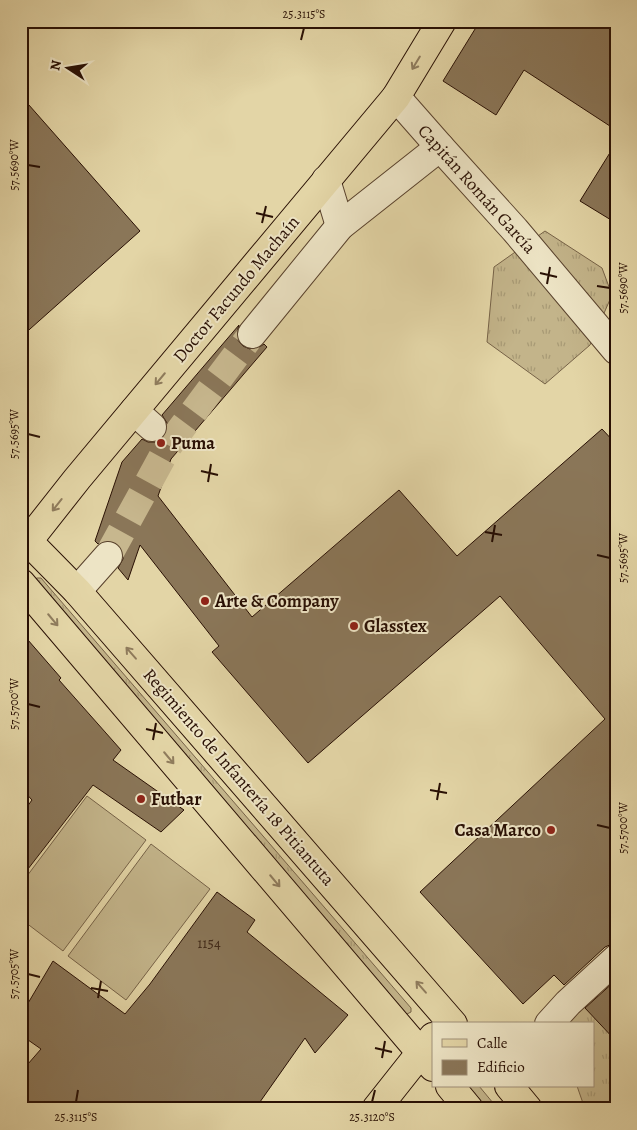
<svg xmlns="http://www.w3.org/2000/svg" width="637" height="1130" font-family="Alegreya,serif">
<defs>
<pattern id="grass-tufts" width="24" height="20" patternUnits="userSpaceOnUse" patternTransform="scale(1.25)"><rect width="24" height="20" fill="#c3b48a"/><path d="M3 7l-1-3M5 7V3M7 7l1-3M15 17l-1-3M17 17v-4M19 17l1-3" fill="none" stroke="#a89a75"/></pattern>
</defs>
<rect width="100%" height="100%" fill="#e3d5a6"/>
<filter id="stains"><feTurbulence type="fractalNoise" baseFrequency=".004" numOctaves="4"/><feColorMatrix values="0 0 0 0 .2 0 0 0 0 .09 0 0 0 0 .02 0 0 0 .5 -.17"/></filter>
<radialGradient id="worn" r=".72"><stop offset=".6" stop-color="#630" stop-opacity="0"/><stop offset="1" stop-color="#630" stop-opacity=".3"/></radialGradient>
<g fill="url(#grass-tufts)" stroke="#766247">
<path d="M545,231L602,268L612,295L590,345L545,384L487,342L494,267Z"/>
<path d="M37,578H41L411,1008V1012L407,1014L404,1013L35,579Z"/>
<path d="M593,991L616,1021V1109H585L577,1086H593V1024H566Z"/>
<path d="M468,1086H479L498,1109H488Z"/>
</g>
<g fill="#c3b48a" stroke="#766247">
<path d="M87,796L146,840L63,951L21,919V884Z"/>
<path d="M151,844L210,889L126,1000L68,956Z"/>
</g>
<g fill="#8a7658" stroke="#291004">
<path d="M480,21H616V130L524,70L496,115L443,81Z"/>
<path d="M21,96L140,231L21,337Z"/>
<path d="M616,143V223L580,201Z"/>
<path d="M239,325L237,332V339L243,346L250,349L258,348L264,344L267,347L171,459L158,496L252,617L399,490L457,556L602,429L616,444V944H612L605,947L564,985L554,975L523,1004L420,892L605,719L500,596L308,763L212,652L219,646L140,545L128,580L118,568L123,559V552L119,545L111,541H104L98,544L95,541L122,462L142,439L148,442H156L164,437L167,430V423L162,415Z"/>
<path d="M21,632L61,678L59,680L121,750L113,760L184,810L161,832L93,785L21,878V815L32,800L21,788Z"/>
<path d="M217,892L255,920L247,932L348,1015L315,1053L305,1038L255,1109H21V1072L41,1049L21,1035V1015L53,961L125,1014L150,984Z"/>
<path d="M616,980V1041L585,1008Z"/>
</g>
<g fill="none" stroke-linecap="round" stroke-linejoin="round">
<path stroke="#c7b78e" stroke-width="28" stroke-dasharray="28 14" stroke-linecap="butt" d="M108,556L169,445L252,334"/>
<defs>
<g id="minor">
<path d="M396,97L440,147L515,230L616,350"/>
<path d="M326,180L340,226"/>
<path d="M252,334L340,226L440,147"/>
<path d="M134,411L152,427"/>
<path d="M77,591L108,556"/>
<path d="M549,1024L568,1003L616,959"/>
</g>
<g id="major">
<path d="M21,534L77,591L453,1024"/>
<path d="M21,550L77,479L396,97L442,21"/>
<path d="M21,583L433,1067"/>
<path d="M450,1086L469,1109"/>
<path d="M509,1086L528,1109"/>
<path d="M376,1109L433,1037"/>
</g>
</defs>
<use href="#minor" stroke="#58412c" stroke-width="30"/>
<use href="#major" stroke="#291004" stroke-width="30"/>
<use href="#minor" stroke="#ede4c5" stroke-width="28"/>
<use href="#major" stroke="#e3d5a6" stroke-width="28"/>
</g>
<defs><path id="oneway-shaft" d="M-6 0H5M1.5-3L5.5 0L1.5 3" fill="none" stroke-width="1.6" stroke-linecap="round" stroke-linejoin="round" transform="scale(1.25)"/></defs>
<g stroke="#8f7c5d">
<use href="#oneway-shaft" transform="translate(416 63) rotate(121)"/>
<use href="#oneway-shaft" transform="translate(160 379) rotate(130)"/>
<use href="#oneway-shaft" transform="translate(57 505) rotate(128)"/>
<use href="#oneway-shaft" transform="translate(53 620) rotate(50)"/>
<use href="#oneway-shaft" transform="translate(131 653) rotate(-131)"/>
<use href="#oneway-shaft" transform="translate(169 758) rotate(50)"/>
<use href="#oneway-shaft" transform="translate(275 881) rotate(50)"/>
<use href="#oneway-shaft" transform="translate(421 987) rotate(-131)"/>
</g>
<path fill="none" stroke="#291004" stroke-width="2" d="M301,40L304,28M28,165L40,167M256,213L273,217M262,223L266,206M540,273L557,277M547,284L550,267M597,286L610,288M28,434L40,437M201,471L218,475M208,482L211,464M485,532L502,535M492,542L495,525M597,555L610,558M28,704L40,707M146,729L163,733M153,740L156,723M430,790L447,793M437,800L440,783M597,825L610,828M28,974L40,977M91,988L108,991M98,998L101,981M375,1048L392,1052M382,1058L385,1041M76,1102L78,1090M372,1102L375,1090"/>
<g fill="#8f2418" stroke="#ede4c5" stroke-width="2">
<circle cx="161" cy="443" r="5"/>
<circle cx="205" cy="601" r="5"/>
<circle cx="354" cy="626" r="5"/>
<circle cx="141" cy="799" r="5"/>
<circle cx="551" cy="830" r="5"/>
</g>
<g text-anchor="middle" stroke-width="4" stroke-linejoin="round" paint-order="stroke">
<g font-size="15" fill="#412a19">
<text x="209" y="948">1154</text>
</g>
<g font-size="18" fill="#291004" stroke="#ede4c5">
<text transform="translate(477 189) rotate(48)" y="6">Capitán Román García</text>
<text transform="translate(236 289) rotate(-50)" y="6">Doctor Facundo Machaín</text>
<text transform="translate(239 777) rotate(49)" y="6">Regimiento de Infantería 18 Pitiantuta</text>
</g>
<g font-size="18" font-weight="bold" fill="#291004" stroke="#ede4c5" text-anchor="start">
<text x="171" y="449">Puma</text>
<text x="215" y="607">Arte &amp; Company</text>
<text x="364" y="632">Glasstex</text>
<text x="151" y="805">Futbar</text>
<text x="541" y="836" text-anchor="end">Casa Marco</text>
</g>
</g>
<rect width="637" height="1130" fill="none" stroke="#e3d5a6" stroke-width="55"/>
<rect x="432" y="1022" width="162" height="65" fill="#ede4c5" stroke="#9f8f78"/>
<rect x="442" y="1039" width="25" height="8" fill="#e3d5a6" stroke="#9f8f78"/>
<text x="477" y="1048" font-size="15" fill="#291004">Calle</text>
<rect x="442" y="1060" width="25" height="15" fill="#8a7658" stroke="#9f8f78"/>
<text x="477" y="1072" font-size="15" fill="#291004">Edificio</text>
<g transform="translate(68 68) rotate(282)" stroke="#ede4c5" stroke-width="4" paint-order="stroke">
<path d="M0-4L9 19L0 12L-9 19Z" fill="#291004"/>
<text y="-8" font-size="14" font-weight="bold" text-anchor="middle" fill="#291004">N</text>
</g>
<rect x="28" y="28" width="582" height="1074" fill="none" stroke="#291004" stroke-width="2"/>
<g font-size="12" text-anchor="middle" fill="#291004">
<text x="304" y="18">25.3115°S</text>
<text transform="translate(14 165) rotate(-90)" y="4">57.5690°W</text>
<text transform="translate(623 288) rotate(-90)" y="4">57.5690°W</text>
<text transform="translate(14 434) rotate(-90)" y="4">57.5695°W</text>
<text transform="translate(623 558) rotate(-90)" y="4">57.5695°W</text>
<text transform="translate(14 704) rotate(-90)" y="4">57.5700°W</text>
<text transform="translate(623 828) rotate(-90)" y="4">57.5700°W</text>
<text transform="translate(14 974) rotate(-90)" y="4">57.5705°W</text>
<text x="76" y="1121">25.3115°S</text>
<text x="372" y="1121">25.3120°S</text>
</g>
<rect width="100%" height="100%" filter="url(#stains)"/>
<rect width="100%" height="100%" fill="url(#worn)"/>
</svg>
